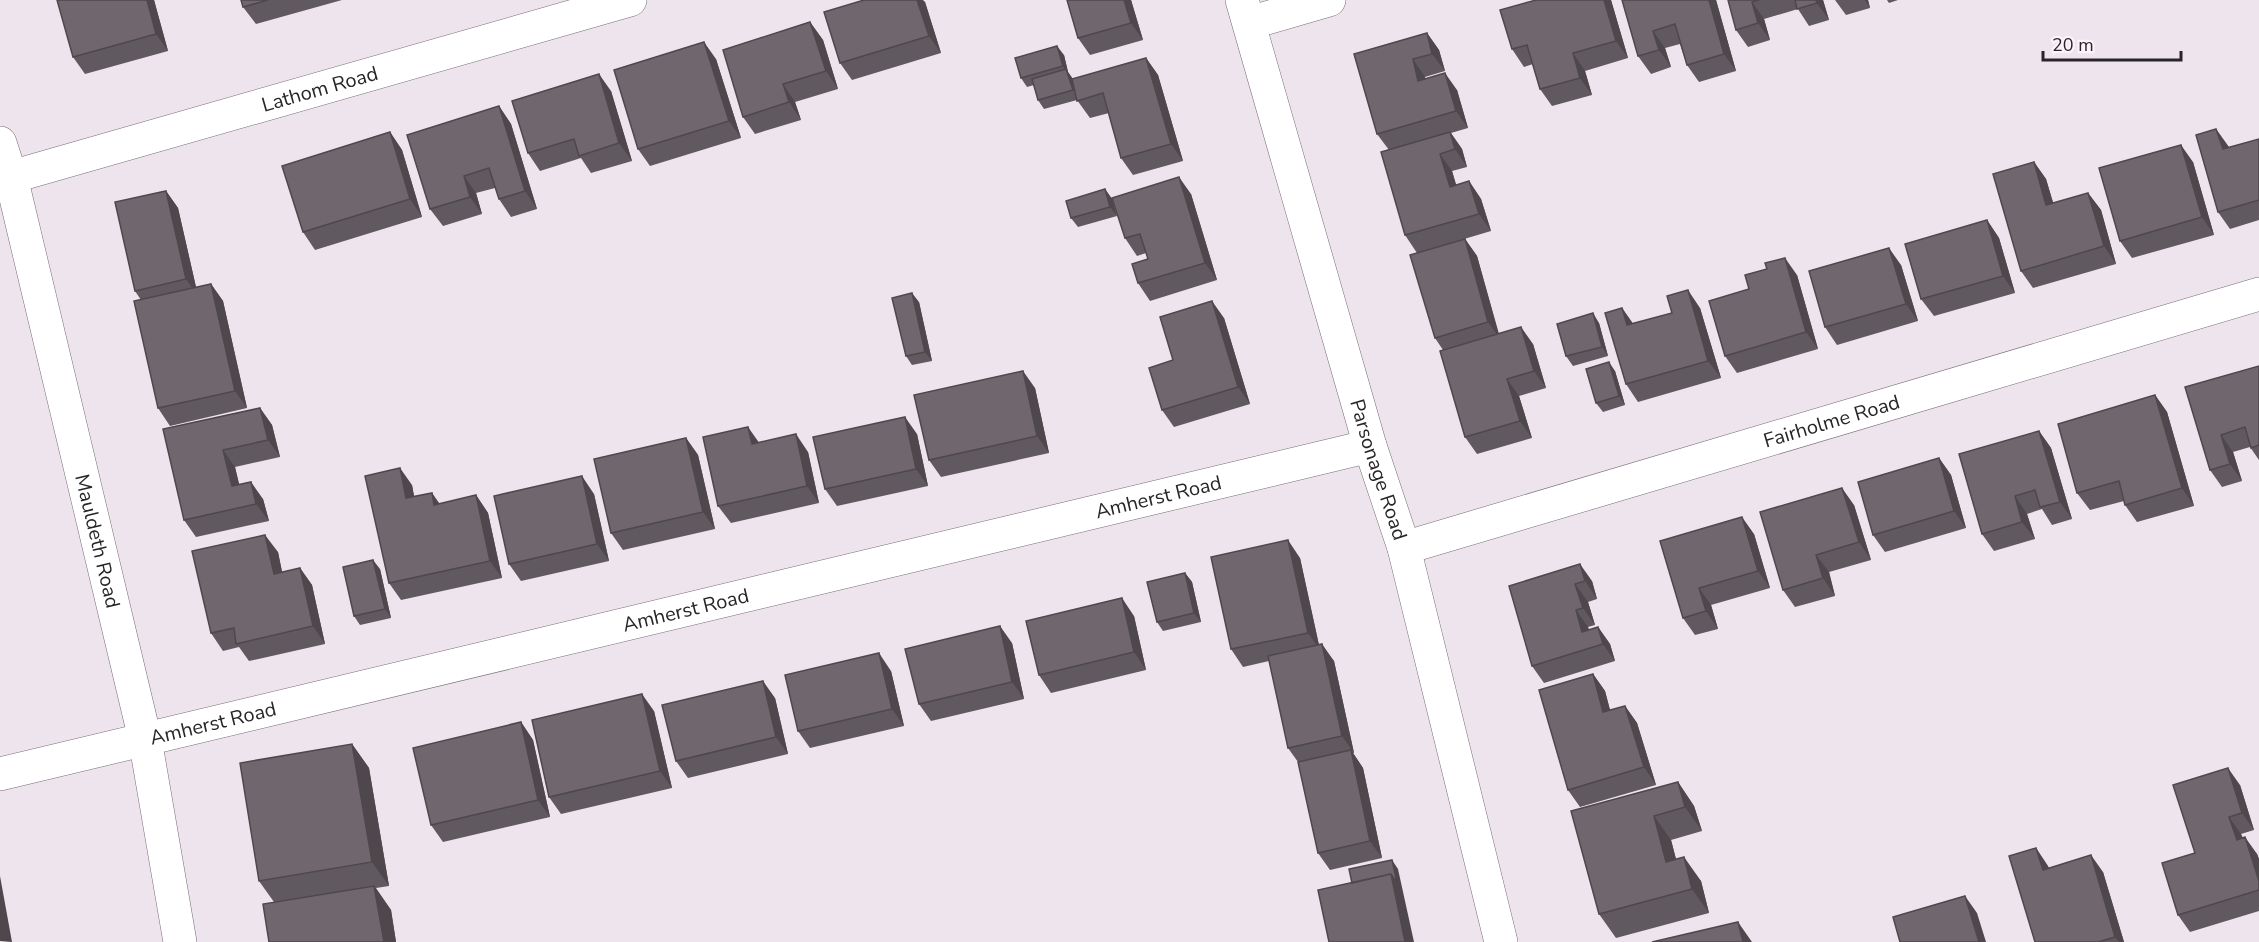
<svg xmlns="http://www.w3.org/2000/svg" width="2259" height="942" viewBox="0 0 2259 942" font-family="'Nunito Sans',sans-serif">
<rect width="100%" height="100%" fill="#eee4ed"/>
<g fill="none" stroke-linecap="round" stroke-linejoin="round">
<g stroke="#776e76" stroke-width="34">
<g id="street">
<path d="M1249,23L1329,0"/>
<path id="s1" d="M11,177L630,0"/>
<path id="s2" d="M1404,548L2259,294"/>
<path id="s3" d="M0,774L1370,446"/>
</g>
</g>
<g stroke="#776e76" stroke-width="34">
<g id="secondary">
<path id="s4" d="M1242,0L1370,446L1404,548L1501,942"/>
<path id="s5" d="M0,143L11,177L145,739L180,942"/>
</g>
</g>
<use href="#street" stroke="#fff" stroke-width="33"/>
<use href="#secondary" stroke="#fff" stroke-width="33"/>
</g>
<path fill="#60595f" d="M154,0L168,51L85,74L73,57Z
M241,0H342L256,24L243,7Z
M1067,0H1131L1143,40L1090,55L1078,38Z
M1536,0H1611L1628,58L1585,71L1592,95L1552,106L1540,89L1533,64L1524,67L1512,49Z
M1622,0H1716L1736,71L1699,82L1687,65L1680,44L1665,48L1671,67L1651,74L1638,56Z
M1728,0H1823L1829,20L1809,26L1798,9L1764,19L1770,40L1748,47L1736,30Z
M1835,0H1868L1870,8L1846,15Z
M1887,0H1898L1889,3Z
M925,2L941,53L852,80L840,63Z
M810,22L823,40L838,89L795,102L801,120L755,134L743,117Z
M1427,33L1439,50L1445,71L1425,77V79L1457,90L1468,128L1451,133L1462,149L1467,167L1452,171L1456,185L1469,181L1481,199L1491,231L1417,253L1405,235L1389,150L1377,134L1354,54Z
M1064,55L1068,72L1073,79L1146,58L1158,75L1183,161L1133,175L1121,158L1109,113L1090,118L1077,100L1044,109L1038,100L1034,85L1027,87L1021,78Z
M716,59L741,138L650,166L638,149Z
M611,91L632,161L591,173L581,158L540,171L528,153Z
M499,106L511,124L537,209L511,217L499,199L495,188L476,193L482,214L443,226L430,209Z
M2216,129L2229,148L2259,139V220L2230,229L2218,212Z
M390,132L402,150L422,217L315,250L303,232Z
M2034,162L2046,179L2053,203L2088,193L2101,210L2116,264L2033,288L2021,271Z
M2193,162L2214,235L2132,258L2120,241Z
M1105,189L1112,199L1117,216L1078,227L1071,218Z
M166,191L178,208L196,287L211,284L223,301L247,408L170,426L158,408L141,300L135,291Z
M1191,194L1217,280L1150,301L1138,283L1148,259L1146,253L1137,256L1125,238Z
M1987,220L1999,238L2015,293L1934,316L1921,299Z
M1465,239L1477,256L1499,334L1533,344L1546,388L1519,396L1532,438L1477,454L1465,437L1443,350L1435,338Z
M1901,265L1918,321L1837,345L1825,327Z
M1797,275L1818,349L1737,373L1725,356Z
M919,302L932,361L912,365L906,356Z
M1622,308L1633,324L1700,308L1721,378L1638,402L1626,384Z
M1224,318L1250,404L1174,427L1162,410L1173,360Z
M1599,323L1608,356L1573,366L1566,356Z
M2259,366V460L2250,447L2233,452L2242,481L2222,487L2210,470L2185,387Z
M1615,371L1625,405L1603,412L1596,403Z
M1035,388L1049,453L941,477L929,460Z
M2155,395L2167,412L2194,506L2137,522L2125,505L2124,501L2090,510L2077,493Z
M260,408L272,425L280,457L235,467L239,485L263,499L269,521L196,537L184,520L163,429Z
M2039,431L2051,448L2072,519L2052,525L2042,509L2027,514L2035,539L1994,551L1982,534Z
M917,434L928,486L837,506L825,489Z
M686,438L698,455L715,529L623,550L611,533Z
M759,443L808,452L819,503L731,523L718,506Z
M1939,458L1951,475L1966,528L1885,552L1873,535Z
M412,485L414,497L432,493L439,504L476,495L488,513L502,578L401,600L389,583Z
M594,494L609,561L521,581L509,564Z
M1854,505L1871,560L1829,572L1835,596L1795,607L1783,590Z
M1754,534L1770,588L1711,605L1718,629L1695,635L1683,618L1660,541Z
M278,552L282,572L300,568L312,585L325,644L249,661L239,647L223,651L211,633Z
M1300,558L1319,645L1334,661L1354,753H1353L1363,768L1382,858L1330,870L1318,853L1298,762L1288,748L1269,661L1243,667L1231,649Z
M380,569L391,618L360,625L354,616Z
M1185,573L1192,582L1201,622L1163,631L1157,622Z
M1592,581L1597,599L1588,602L1595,625L1588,627L1589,630L1598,627L1610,644L1615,661L1544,683L1532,666L1509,586Z
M1134,616L1146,670L1051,693L1039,675Z
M1012,643L1024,699L931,721L919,704Z
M891,671L904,726L810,748L798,731Z
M1593,674L1605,691L1610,710L1625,706L1637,723L1656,785L1580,807L1568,790Z
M775,698L788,754L688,778L676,761Z
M654,711L672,788L561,814L549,797Z
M521,722L533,740L550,817L443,842L431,825Z
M352,744L369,768L389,886L376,888L391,910L396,942H269L274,902L259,881Z
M1678,782L1694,806L1702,831L1671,840L1676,859L1701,881L1709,913L1616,938L1599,914L1571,811Z
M2240,785L2254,830L2241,834L2243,838L2257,854L2259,859V911L2190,932L2178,915Z
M2036,848L2049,868L2103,872L2124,942H2035Z"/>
<path fill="#4e484d" d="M147,0H154L168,51L156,34Z
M917,0H923L925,2L941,53L929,36Z
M1124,0H1131L1143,40L1131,23Z
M1604,0H1611L1628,58L1616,41Z
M1709,0H1716L1736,71L1724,54Z
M1816,0H1823L1829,20L1817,3Z
M1865,0H1868L1870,8Z
M1752,2L1764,19L1770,40L1758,23Z
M810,22L823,40L838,89L826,71Z
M1653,31L1665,48L1671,67L1659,50Z
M1427,33L1439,50L1445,71L1432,54Z
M704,42L716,59L741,138L729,121Z
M1057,46L1064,55L1068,72L1072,78L1079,99L1073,90L1067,72L1063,66Z
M1573,53L1585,71L1592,95L1580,78Z
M1146,58L1158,75L1183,161L1171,144Z
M1413,59L1425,77L1430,98L1418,81Z
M1445,73L1457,90L1468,128L1456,111Z
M599,74L611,91L632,161L619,143Z
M783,84L795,102L801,120L789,102Z
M499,106L511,124L537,209L525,191Z
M2216,129L2229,147L2235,167L2223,149Z
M390,132L402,150L422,217L410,199Z
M1450,132L1462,149L1467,167L1455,149Z
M2181,145L2193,162L2214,235L2202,217Z
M1440,154L1452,171L1462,204L1450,187Z
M2034,162L2046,179L2059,222L2046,205Z
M464,176L476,193L482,214L470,197Z
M1179,177L1191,194L1217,280L1205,263Z
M1469,181L1481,199L1491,231L1479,214Z
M1105,189L1112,199L1117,216L1110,207Z
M166,191L178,208L198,296L186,279Z
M2088,193L2101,210L2116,264L2104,246Z
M1987,220L1999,238L2015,293L2003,276Z
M1465,239L1477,256L1500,339L1488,322Z
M1889,248L1901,265L1918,321L1906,304Z
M1785,258L1797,275L1818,349L1806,332Z
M211,284L223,301L247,408L235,391Z
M1688,290L1700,308L1721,378L1708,361Z
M912,293L919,302L932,361L925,352Z
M1212,301L1224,318L1250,404L1238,387Z
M1622,308L1634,325H1627Z
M1593,313L1599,323L1608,356L1602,347Z
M1521,327L1533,344L1546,388L1534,371Z
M1609,362L1615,371L1625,405L1619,396Z
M1023,371L1035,388L1049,453L1037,436Z
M1507,379L1519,396L1532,438L1520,421Z
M2155,395L2167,412L2194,506L2182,488Z
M260,408L272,425L280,457L268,440Z
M905,417L917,434L928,486L916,469Z
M748,427L760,444H752Z
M2039,431L2051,448L2072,519L2060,502Z
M796,434L808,452L819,503L807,486Z
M2221,435L2233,452L2242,481L2230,464Z
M686,438L698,455L715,529L703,512Z
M223,450L235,467L244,504L232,486Z
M1939,458L1951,475L1966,528L1954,511Z
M400,468L412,485L418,516L406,498Z
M582,476L594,494L609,561L597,544Z
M251,482L263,499L269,521L256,504Z
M1842,488L1854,505L1871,560L1859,542Z
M432,493L444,510L434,505Z
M476,495L488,513L502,578L490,561Z
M2015,496L2027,514L2035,539L2022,522Z
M1742,517L1754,534L1770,588L1758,571Z
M265,535L278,552L286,591L274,574Z
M1288,540L1300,558L1320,650L1308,633Z
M1816,555L1829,572L1835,596L1823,578Z
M373,560L380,569L391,618L385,609Z
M1580,564L1592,581L1597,599L1585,581Z
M300,568L312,585L325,644L313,626Z
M1185,573L1192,582L1201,622L1194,613Z
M1575,584L1588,602L1595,625L1583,608Z
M1699,588L1711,605L1718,629L1706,611Z
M1122,598L1134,616L1146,670L1134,652Z
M1576,610L1588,627L1594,647L1582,632Z
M1000,626L1012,643L1024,699L1012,682Z
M1598,627L1610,644L1615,661L1603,644Z
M1322,644L1334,661L1354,753L1342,736Z
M879,653L891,671L904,726L892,709Z
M1593,674L1605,691L1615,729L1603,712Z
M763,681L775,698L788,754L776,737Z
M642,694L654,711L672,788L660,771Z
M1625,706L1637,723L1656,785L1644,767Z
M521,722L533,740L550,817L538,800Z
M352,744L369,768L389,886L372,862Z
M1351,750L1363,768L1382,858L1370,841Z
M2228,768L2240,785L2254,830L2242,813Z
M1678,782L1694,806L1702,831L1685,807Z
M1654,816L1671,840L1683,886L1666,862Z
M2229,817L2241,834L2249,857L2237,840Z
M2245,837L2257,854L2259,859V881Z
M2036,848L2048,866L2055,887L2043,870Z
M2091,855L2103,872L2124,942H2119L2115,937Z
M1684,857L1701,881L1709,913L1692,889Z
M1392,860L1398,869L1414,942H1405L1391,874Z
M0,876L12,942L0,941Z
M374,886L391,910L396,942H384Z
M1965,896L1977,913L1986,942H1979Z
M1738,922L1752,942H1743Z"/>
<path fill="#70676e" stroke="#4e484d" stroke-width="1.5" d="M57,0H147L156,34L73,57Z
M241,0H268L243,7Z
M864,0H917L929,36L840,63L824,12Z
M1067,0H1124L1131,23L1078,38Z
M1536,0H1604L1616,41L1573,53L1580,78L1540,89L1527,45L1512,49L1500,10Z
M1622,0H1709L1724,54L1687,65L1675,24L1653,31L1659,50L1638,56Z
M1728,0H1759L1752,2L1758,23L1736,30Z
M1795,0H1816L1817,3L1797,9Z
M810,22L826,71L783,84L789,102L743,117L723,50Z
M1427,33L1432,54L1413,59L1418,81L1445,73L1456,111L1377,134L1354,54Z
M704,42L729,121L638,149L614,70Z
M1057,46L1063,66L1021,78L1015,58Z
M1146,58L1171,144L1121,158L1103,93L1077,101L1072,79Z
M1066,69L1073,90L1038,100L1032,79Z
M599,74L619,143L579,156L574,139L528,153L512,101Z
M499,106L525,191L499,199L489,168L464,176L470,197L430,209L407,135Z
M2216,129L2223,149L2259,139V200L2218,212L2196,135Z
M390,132L410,199L303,232L282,166Z
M1450,132L1455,149L1440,154L1450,187L1469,181L1479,214L1405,235L1381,152Z
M2181,145L2202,217L2120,241L2099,168Z
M2034,162L2046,205L2088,193L2104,246L2021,271L1993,174Z
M1179,177L1205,263L1138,283L1132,264L1148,259L1140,234L1125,238L1112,198Z
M1105,189L1110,207L1071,218L1066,201Z
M166,191L186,279L135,291L115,202Z
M1987,220L2003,276L1921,299L1905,244Z
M1465,239L1488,322L1435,338L1410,255Z
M1889,248L1906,304L1825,327L1809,271Z
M1785,258L1806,332L1725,356L1709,301L1749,289L1745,275L1767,269L1765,263Z
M211,284L235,391L158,408L134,301Z
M1688,290L1708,361L1626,384L1605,313L1622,308L1627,325L1672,313L1667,296Z
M912,293L925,352L906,356L892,298Z
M1212,301L1238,387L1162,410L1149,368L1173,360L1160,317Z
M1593,313L1602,347L1566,356L1557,324Z
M1521,327L1534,371L1507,379L1520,421L1465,437L1440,351Z
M1609,362L1619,396L1596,403L1586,369Z
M2259,366V445L2251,448L2245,427L2221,435L2230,464L2210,470L2185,387Z
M1023,371L1037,436L929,460L914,395Z
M2155,395L2182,488L2125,505L2119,481L2077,493L2058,424Z
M260,408L268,440L223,450L232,486L251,482L256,504L184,520L163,429Z
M905,417L916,469L825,489L813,437Z
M748,427L752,444L796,434L807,486L718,506L703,437Z
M2039,431L2060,502L2040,507L2035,490L2015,496L2022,522L1982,534L1959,454Z
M686,438L703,512L611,533L594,459Z
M1939,458L1954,511L1873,535L1858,482Z
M400,468L406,498L432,493L434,505L476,495L490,561L389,583L365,476Z
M582,476L597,544L509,564L494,496Z
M1842,488L1859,542L1816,555L1823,578L1783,590L1760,512Z
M1742,517L1758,571L1699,588L1706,611L1683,618L1660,541Z
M265,535L274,574L300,568L313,626L236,644L234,628L211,633L192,551Z
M1288,540L1308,633L1231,649L1211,557Z
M373,560L385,609L354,616L343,567Z
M1580,564L1585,581L1575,584L1583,608L1576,610L1582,632L1598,627L1603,644L1532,666L1509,586Z
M1185,573L1194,613L1157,622L1147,582Z
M1122,598L1134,652L1039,675L1026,621Z
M1000,626L1012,682L919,704L905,649Z
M1322,644L1342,736L1288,748L1268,656Z
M879,653L892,709L798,731L785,675Z
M1593,674L1603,712L1625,706L1644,767L1568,790L1539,690Z
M763,681L776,737L676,761L662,705Z
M642,694L660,771L549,797L532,720Z
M521,722L538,800L431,825L413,748Z
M352,744L372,862L259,881L240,763Z
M1351,750L1370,841L1318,853L1298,762Z
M2228,768L2242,813L2229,817L2237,840L2245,837L2259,881V890L2178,915L2162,863L2195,853L2173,785Z
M1678,782L1685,807L1654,816L1666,862L1684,857L1692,889L1599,914L1571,811Z
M2036,848L2043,870L2091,855L2115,937L2098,942H2035L2009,856Z
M1392,860L1397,883L1391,874L1352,883L1349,869Z
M1391,874L1405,942H1329L1318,890Z
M374,886L384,942H269L263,904Z
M1965,896L1979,942H1900L1893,917Z
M1738,922L1743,942H1652Z"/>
<g text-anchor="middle" stroke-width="6" stroke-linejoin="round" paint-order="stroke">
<g font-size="20" fill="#282528" stroke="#fcf2fa">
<text dy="7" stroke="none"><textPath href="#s1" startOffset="321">Lathom Road</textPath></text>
<text dy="7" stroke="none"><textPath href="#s2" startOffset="446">Fairholme Road</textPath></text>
<text dy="7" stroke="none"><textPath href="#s4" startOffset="489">Parsonage Road</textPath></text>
<text dy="7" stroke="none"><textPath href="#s3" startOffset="1191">Amherst Road</textPath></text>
<text dy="7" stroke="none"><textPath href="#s5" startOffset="410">Mauldeth Road</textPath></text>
<text dy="7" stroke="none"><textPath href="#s3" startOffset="705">Amherst Road</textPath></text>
<text dy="7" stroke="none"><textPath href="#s3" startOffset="219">Amherst Road</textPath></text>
</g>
</g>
<path d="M2043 51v9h138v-9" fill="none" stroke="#282528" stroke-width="3"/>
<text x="2052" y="51" font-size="18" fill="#282528" stroke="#fcf2fa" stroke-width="4.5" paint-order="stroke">20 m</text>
</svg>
